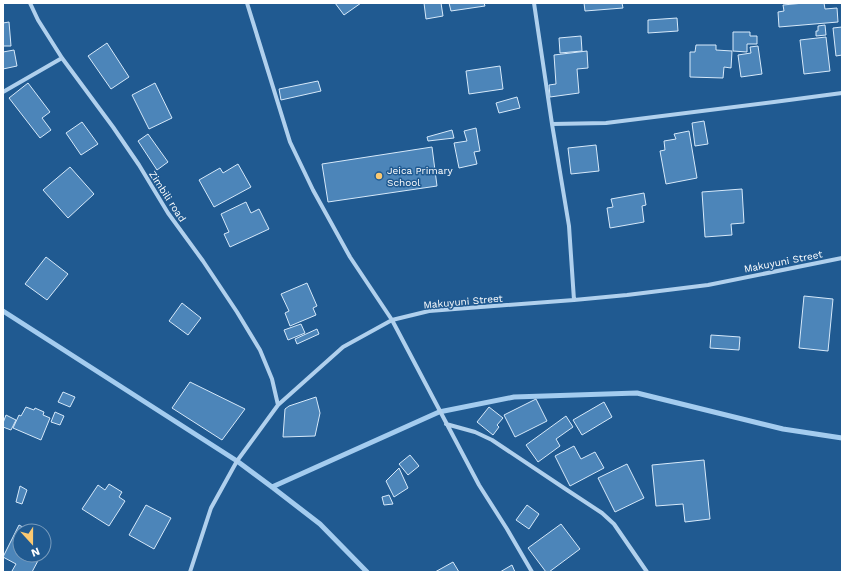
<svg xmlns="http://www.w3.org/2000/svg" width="845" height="575" viewBox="0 0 845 575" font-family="'Work Sans',sans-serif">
<rect width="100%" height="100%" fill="#205a91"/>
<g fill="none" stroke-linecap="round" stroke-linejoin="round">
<path stroke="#a4ccef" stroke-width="5" d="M3,311L237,461L272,487L320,524L367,572
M272,487L439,412L514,397L637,393L783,429L842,438"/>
</g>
<path fill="#4c85b9" stroke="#d6e9fa" d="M335,3H361L344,15Z
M424,3H441L443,16L426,19Z
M449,3H484L485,6L451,11Z
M584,3H622L623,8L585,11Z
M804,3H824L825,9L837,8L838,22L779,27L778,12L784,11L783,5Z
M677,18L678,31L648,33V20Z
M9,22L11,46H3V23Z
M825,25L826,35L816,36V31H818V26Z
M842,27V55L836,56L833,28Z
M733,32H750V36H757V44H747V52L733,51Z
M581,36L582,51L560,53L559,38Z
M826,37L830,71L804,74L800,40Z
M107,43L129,77L111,89L88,56Z
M696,45H716V50L732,51L731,68L724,67L723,78L690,77V52H695Z
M758,46L762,74L741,77L738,55L751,53L750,47Z
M14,50L17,66L3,69V52Z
M587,51L588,68L577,69L579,93L550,97L549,85L556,84L554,55Z
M500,66L503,89L469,94L466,71Z
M318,81L321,91L281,100L279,89Z
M28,83L50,112L42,118L51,130L40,138L9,98Z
M155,83L172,118L149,129L132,95Z
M517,97L520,108L499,113L496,103Z
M704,121L708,144L695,146L692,123Z
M82,122L98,144L81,155L66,133Z
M476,128L480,151L474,152L477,164L459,168L454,143L467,141L464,131Z
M452,130L454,138L428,141L427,137Z
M689,131L697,178L666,184L660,151L665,150L664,141L676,139L674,134Z
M148,134L168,162L157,170L138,141Z
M596,145L599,171L571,174L568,148Z
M432,147L437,186L328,202L322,164Z
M238,164L251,187L214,207L199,180L220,168L223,173Z
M70,167L94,194L68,218L43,190Z
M742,189L744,223L731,224L732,235L705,237L702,192Z
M644,193L646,205L642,206L644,222L610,228L607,208L613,207L611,199Z
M246,202L251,213L259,209L269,229L230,247L224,234L229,232L221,214Z
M46,257L68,274L47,300L25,284Z
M307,283L317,306L313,308L316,315L290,326L285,313L289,311L281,294Z
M804,296L833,299L828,351L799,348Z
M182,303L201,318L188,335L169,321Z
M301,324L305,333L288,340L284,330Z
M317,329L319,334L297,344L295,339Z
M711,335L740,337L739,350L710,348Z
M190,382L245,409L222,440L172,408Z
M63,392L75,397L70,407L58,402Z
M316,397L320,413L315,436L283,437L285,409L289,406Z
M536,399L547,421L515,437L504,415Z
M604,402L612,417L582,435L573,420Z
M26,407L34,410L35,408L44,412L43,415L50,418L41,440L13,428L19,415L21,416Z
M489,407L503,418L497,425L499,427L493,435L477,422Z
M55,412L64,416L60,425L51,422Z
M6,415L16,420L11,430L3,427V423Z
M566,416L573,427L556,439L560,446L538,462L526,445Z
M574,446L581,459L595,452L604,468L570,486L555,456Z
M410,455L419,466L408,475L399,464Z
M704,460L710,519L685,522L683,504L656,506L652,465Z
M627,464L644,498L615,512L598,478Z
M399,468L408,488L394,497L386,481Z
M109,484L122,492L119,497L125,501L109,526L82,509L98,485L105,490Z
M20,486L27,490L22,504L16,502Z
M389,495L393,504L384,505L382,497Z
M146,505L171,518L154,549L129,535Z
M527,505L539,514L529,529L516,520Z
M561,524L580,549L549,572H546L528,548Z
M19,525L30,531H20V555H41L32,572H15L12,571L16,564L3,557Z
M453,562L459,572H435Z
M512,565L515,572H500Z"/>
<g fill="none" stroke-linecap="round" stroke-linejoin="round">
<path stroke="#b0d0ed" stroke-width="4" d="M30,3L38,20L62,58L113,127L139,165L168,213L203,261L237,312L260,350L272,379L278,405
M247,3L290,142L313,190L350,257L392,320L479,485L507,529L532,572
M534,3L552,124L569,226L574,300
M3,92L62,58
M552,124L606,123L774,102L842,93
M446,424L475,432L492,440L567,490L602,513L614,524L647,572
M190,572L211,508L237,461L278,405L343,347L392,320L429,311L574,300L627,295L708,285L842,258"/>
</g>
<circle fill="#fbc971" stroke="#205a91" stroke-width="1.5" cx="379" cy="176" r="4"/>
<g text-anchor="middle" stroke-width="3" stroke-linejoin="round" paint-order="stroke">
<g font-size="10" fill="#fff" stroke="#205a91" text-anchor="start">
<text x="387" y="174">Jeica Primary<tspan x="387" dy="12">School</tspan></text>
</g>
<g font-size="10" fill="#fff" stroke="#205a91">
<text transform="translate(168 196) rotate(57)" y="4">Zimbili road</text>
<text transform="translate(783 261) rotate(-11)" y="4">Makuyuni Street</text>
<text transform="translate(463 301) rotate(-5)" y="4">Makuyuni Street</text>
</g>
</g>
<rect width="845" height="575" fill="none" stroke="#ffffff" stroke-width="8"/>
<g transform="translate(32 543) rotate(159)"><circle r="19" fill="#205a91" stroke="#799cbd"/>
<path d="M0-3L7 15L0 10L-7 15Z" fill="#fbc971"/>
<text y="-6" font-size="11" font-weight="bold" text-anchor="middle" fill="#ffffff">N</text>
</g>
</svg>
